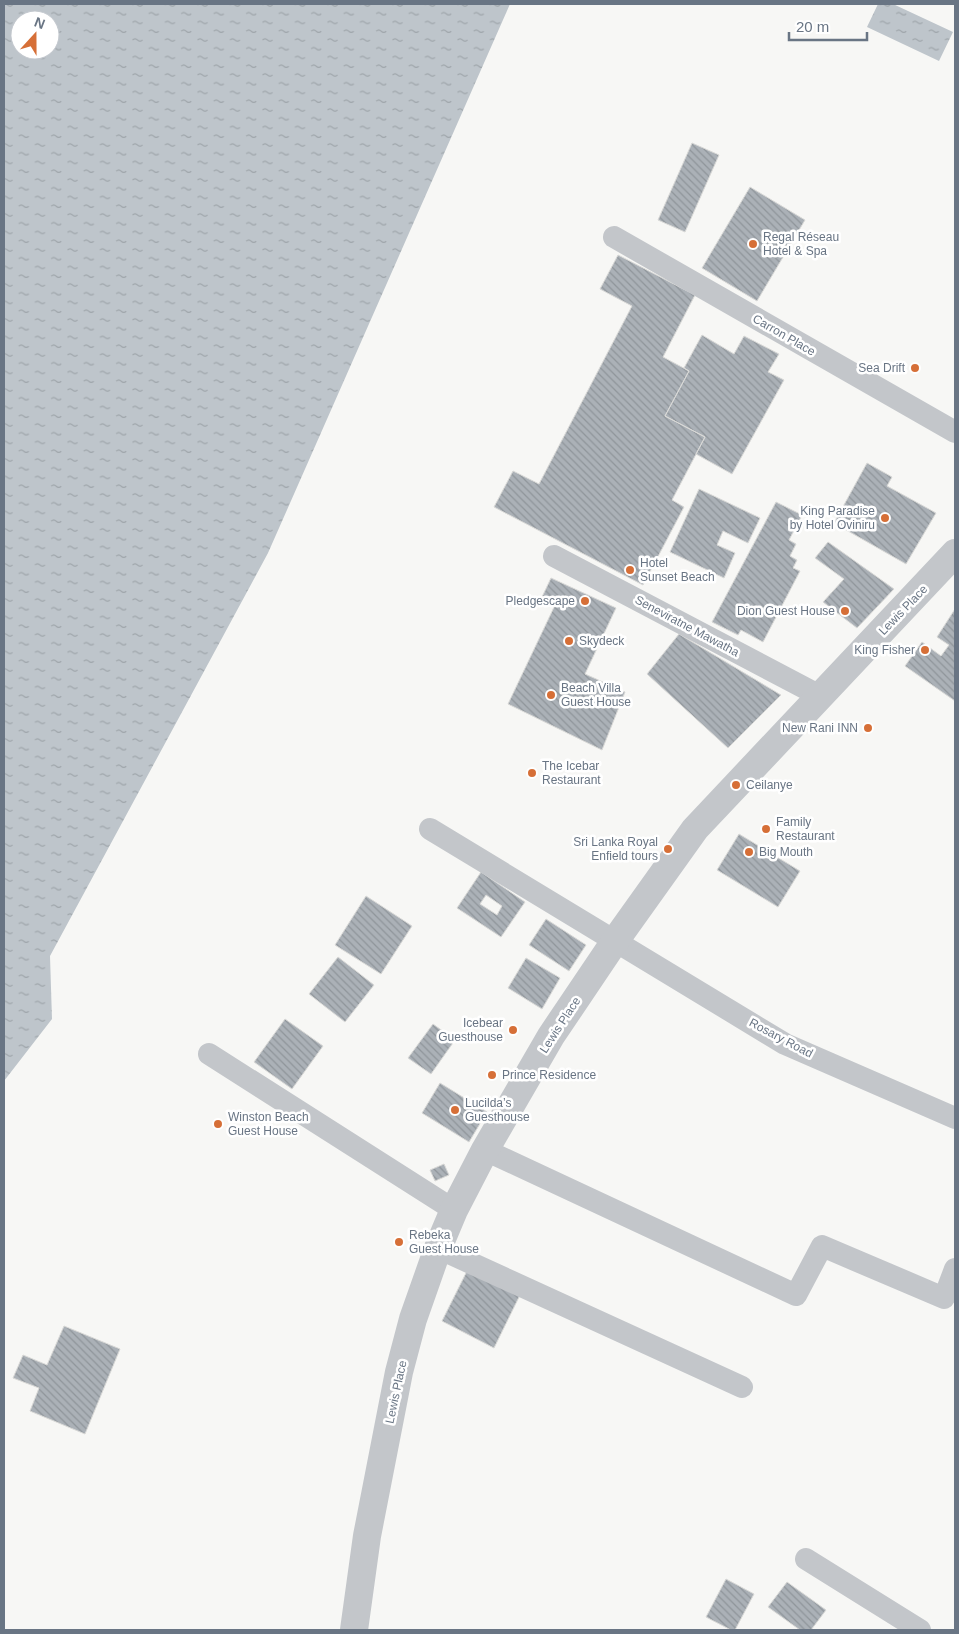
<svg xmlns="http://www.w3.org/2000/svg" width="959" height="1634" viewBox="0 0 959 1634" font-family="Helvetica,sans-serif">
<defs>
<pattern id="water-ripples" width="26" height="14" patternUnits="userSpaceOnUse" patternTransform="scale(1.25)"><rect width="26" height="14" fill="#bec5cb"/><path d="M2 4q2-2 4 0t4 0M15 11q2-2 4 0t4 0" fill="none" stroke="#9ea5aa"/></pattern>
<pattern id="building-back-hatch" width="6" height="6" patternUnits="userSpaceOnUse" patternTransform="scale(1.25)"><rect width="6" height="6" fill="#abb1b7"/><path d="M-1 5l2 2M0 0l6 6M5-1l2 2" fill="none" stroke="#8f959a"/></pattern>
</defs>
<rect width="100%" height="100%" fill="#f7f7f5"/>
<path fill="url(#water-ripples)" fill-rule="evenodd" d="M4,4H510L268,553L50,956L52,1019L4,1081ZM20,20H50V50H20Z
M878,4H893L953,32L939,61L867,27Z"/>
<path fill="url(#building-back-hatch)" stroke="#d9d9d7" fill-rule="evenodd" d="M692,143L719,155L685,232L658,220Z
M750,187L805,220L757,301L702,268Z
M618,255L695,295L663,357L689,371L665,416L705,437L672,500L684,507L643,585L494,507L513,471L539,484L632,306L600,289Z
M702,335L734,354L744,336L779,354L768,372L784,380L732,474L696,454L705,437L665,416L689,371L684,368Z
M867,463L892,477L887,486L936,513L906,564L834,523Z
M699,489L760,518L748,543L723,531L717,545L735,553L724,578L670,552Z
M776,502L802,515L789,540L796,544L790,556L797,560L793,568L800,571L763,642L741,630L738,635L712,622Z
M828,542L894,589L857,628L823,602L844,579L815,558Z
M551,578L616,608L585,674L625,692L602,750L508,704L556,603L542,597Z
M955,609V701L905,666L922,642L941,656L949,645L937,637Z
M679,634L781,695L728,748L647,674Z
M739,834L800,871L778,907L717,870Z
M481,872L525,902L501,937L457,908ZM486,895L502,906L497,915L480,904Z
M366,896L412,926L381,974L335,945Z
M546,919L586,945L569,971L529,945Z
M338,957L374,985L345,1022L309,994Z
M526,958L560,978L542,1009L508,988Z
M285,1019L323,1046L292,1089L254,1062Z
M433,1024L455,1040L431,1074L408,1058Z
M440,1083L487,1112L469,1142L422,1113Z
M444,1164L449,1175L435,1181L430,1170Z
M468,1269L520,1295L494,1348L442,1321Z
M64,1326L120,1349L85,1434L30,1411L39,1388L13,1378L23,1355L47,1365Z
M726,1579L754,1594L735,1630H731L706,1617Z
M787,1582L826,1610L811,1630H800L768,1607Z"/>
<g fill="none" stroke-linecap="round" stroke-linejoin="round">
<path stroke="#c3c6ca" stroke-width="22" d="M614,237L955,432
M554,556L820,696
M430,829L785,1044L955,1118
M209,1054L454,1210
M485,1150L796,1295L822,1246L944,1298L955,1269
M438,1248L742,1387
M806,1559L920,1630"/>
<path stroke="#c3c6ca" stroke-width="28" d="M354,1630L367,1536L399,1372L413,1319L438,1248L454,1210L485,1150L551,1036L615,941L695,829L955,553"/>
</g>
<g fill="#d66f37" stroke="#fff" stroke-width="2">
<circle cx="753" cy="244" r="5"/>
<circle cx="915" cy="368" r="5"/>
<circle cx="885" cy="518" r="5"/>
<circle cx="630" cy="570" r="5"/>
<circle cx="585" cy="601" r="5"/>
<circle cx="845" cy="611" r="5"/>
<circle cx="569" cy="641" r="5"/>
<circle cx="925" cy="650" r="5"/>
<circle cx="551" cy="695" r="5"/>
<circle cx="868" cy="728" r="5"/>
<circle cx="532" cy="773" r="5"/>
<circle cx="736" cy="785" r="5"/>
<circle cx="766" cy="829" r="5"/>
<circle cx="668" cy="849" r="5"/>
<circle cx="749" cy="852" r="5"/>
<circle cx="513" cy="1030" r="5"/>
<circle cx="492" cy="1075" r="5"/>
<circle cx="455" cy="1110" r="5"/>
<circle cx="218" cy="1124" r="5"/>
<circle cx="399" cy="1242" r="5"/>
</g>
<g text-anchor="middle" stroke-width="5" stroke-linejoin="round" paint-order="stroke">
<g font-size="12" fill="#697584" stroke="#fff" text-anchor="start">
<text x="763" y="241">Regal Réseau<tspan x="763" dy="14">Hotel &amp; Spa</tspan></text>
<text x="905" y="372" text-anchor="end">Sea Drift</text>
<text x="875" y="515" text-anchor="end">King Paradise<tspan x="875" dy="14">by Hotel Oviniru</tspan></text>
<text x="640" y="567">Hotel<tspan x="640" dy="14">Sunset Beach</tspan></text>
<text x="575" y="605" text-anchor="end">Pledgescape</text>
<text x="835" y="615" text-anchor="end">Dion Guest House</text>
<text x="579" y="645">Skydeck</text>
<text x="915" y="654" text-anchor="end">King Fisher</text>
<text x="561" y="692">Beach Villa<tspan x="561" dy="14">Guest House</tspan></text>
<text x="858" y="732" text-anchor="end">New Rani INN</text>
<text x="542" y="770">The Icebar<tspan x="542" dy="14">Restaurant</tspan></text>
<text x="746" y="789">Ceilanye</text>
<text x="776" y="826">Family<tspan x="776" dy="14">Restaurant</tspan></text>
<text x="658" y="846" text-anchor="end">Sri Lanka Royal<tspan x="658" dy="14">Enfield tours</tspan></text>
<text x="759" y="856">Big Mouth</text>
<text x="503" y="1027" text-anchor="end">Icebear<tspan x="503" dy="14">Guesthouse</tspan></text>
<text x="502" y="1079">Prince Residence</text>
<text x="465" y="1107">Lucilda’s<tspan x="465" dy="14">Guesthouse</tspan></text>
<text x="228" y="1121">Winston Beach<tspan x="228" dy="14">Guest House</tspan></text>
<text x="409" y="1239">Rebeka<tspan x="409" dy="14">Guest House</tspan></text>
</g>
<g font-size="12" fill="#697584" stroke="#fff">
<text transform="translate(784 335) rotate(30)" y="4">Carron Place</text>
<text transform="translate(903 610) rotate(-46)" y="4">Lewis Place</text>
<text transform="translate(687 626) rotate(28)" y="4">Seneviratne Mawatha</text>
<text transform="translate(560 1025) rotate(-57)" y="4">Lewis Place</text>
<text transform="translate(781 1038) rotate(28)" y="4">Rosary Road</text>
<text transform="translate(396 1392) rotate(-78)" y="4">Lewis Place</text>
</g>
</g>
<rect width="959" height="1634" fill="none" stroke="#697584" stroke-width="10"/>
<g transform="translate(35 35) rotate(21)"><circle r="24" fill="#ffffff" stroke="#c3c8ce"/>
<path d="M0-4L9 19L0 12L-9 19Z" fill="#d66f37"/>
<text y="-8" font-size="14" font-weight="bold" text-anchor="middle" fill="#697584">N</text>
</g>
<path d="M789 32v8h78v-8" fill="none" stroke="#697584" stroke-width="2.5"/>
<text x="796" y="32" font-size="15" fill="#697584" stroke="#ffffff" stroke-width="4" paint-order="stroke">20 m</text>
</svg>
